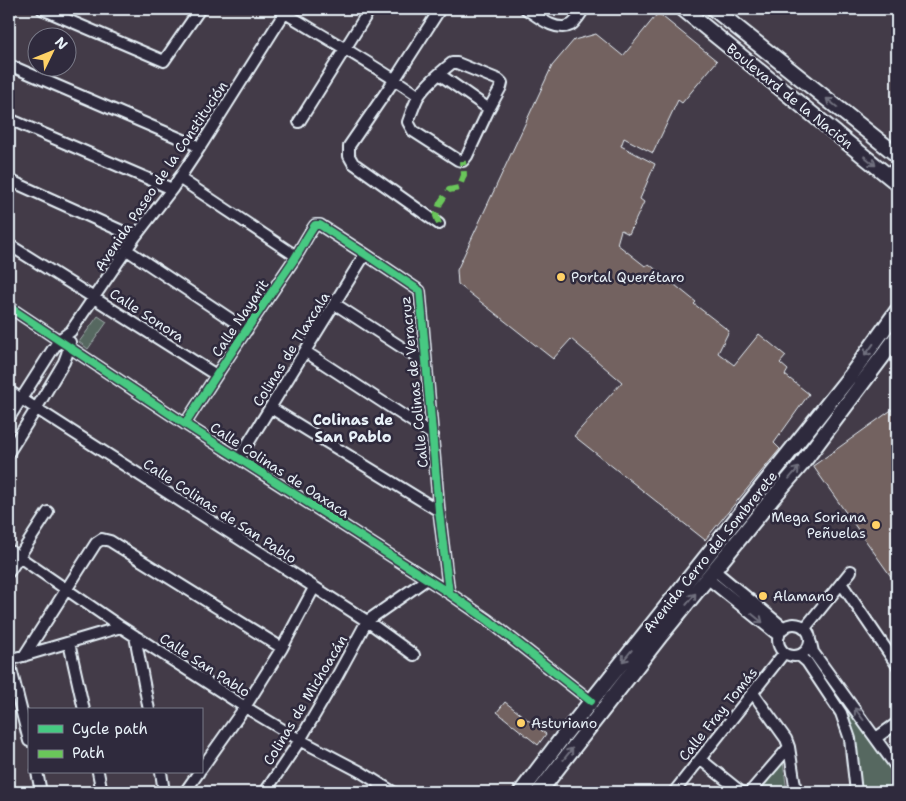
<svg xmlns="http://www.w3.org/2000/svg" width="906" height="801" viewBox="0 0 906 801" font-family="'Shantell Sans',sans-serif">
<rect width="100%" height="100%" fill="#433b48"/>
<filter id="ink" filterUnits="userSpaceOnUse"><feTurbulence type="fractalNoise" baseFrequency=".02" numOctaves="2"/><feDisplacementMap in="SourceGraphic" scale="10" xChannelSelector="R" yChannelSelector="G"/><feConvolveMatrix kernelMatrix="1 2 1 2 8 2 1 2 1" color-interpolation-filters="sRGB"/></filter>
<g filter="url(#ink)">
<path fill="#576860" stroke="#a0acac" d="M98,316L107,322L88,349L79,342Z
M849,713H852L897,780V792H862L855,740Z
M783,761L787,792H757Z"/>
<path fill="#736260" stroke="#e8f1f8" d="M658,13L717,61L682,103L678,100L653,153L624,138L621,146L655,164L640,199L644,202L629,234L621,230L617,244L645,266L649,264L696,302L694,304L729,331L718,353L734,365L759,334L786,356L780,363L788,370L785,375L809,394L774,443L780,449L705,540L574,436L622,382L571,339L553,359L458,284L457,270L552,66L574,40L596,34L623,56Z
M897,406V585L813,466Z
M505,702L546,734L538,745L497,712Z"/>
<g fill="none" stroke-linecap="round" stroke-linejoin="round">
<g stroke="#e8f1f8" stroke-width="14">
<path id="street" d="M42,9L164,61L200,9
M526,9C537,16 556,33 571,25C577,21 580,14 584,9
M9,11L10,9
M285,13C330,40 376,66 419,96
M452,63H457L499,80L502,83L501,87L489,109L467,156L463,161L458,160L413,131L408,122C411,114 414,105 418,97C425,86 442,71 452,63Z
M9,65L200,147
M439,74L489,109
M9,119L172,189
M299,122L370,9
M179,178L296,256
M9,180L135,237
M439,224L353,163L349,156V146L395,79L440,9
M11,246L94,298L216,375
M127,250L247,330
M335,304L426,363
M9,307L185,424L449,593L488,620L591,701
M306,352L433,435
M9,391L367,621L414,655
M271,408L439,511
M9,418L51,352L59,340L71,331L135,237L172,189L200,147L287,9
M185,424C220,369 256,315 293,261C301,249 307,236 315,225H320L365,254L420,291L439,511L449,593
M9,452L36,409L64,362L67,354L70,342
M239,458L365,254
M9,550L121,627L245,707L300,740L361,772L393,792
M714,570L784,628
M9,572L48,512
M707,578L779,636
M841,583L897,665
M778 640a16 16 0 1 1 32 0a16 16 0 1 1-32 0Z
M805,628L851,571
M135,636L149,710
M69,643L84,710
M811,643L813,652L897,768
M24,656L96,543L102,539L110,541L282,648
M800,656L807,662L841,713L850,739L856,792
M9,660L121,627
M9,661L29,741
M753,693L786,739L789,747L796,792
M876,738L897,723
M700,759L741,792
M201,769L245,707L282,648L314,588
M37,772L41,792
M98,772L102,792
M161,772L164,792
M185,792L199,772
M265,792L300,740L336,678L367,621L427,579
M674,792L784,653
M750,792L789,747"/>
</g>
<g stroke="#e8f1f8" stroke-width="18">
<path id="secondary" d="M683,9L897,183
M714,9L897,155
M521,792L565,734L851,375L897,311
M539,792L661,635L771,500L801,465L897,337"/>
</g>
<use href="#street" stroke="#2f2a3d" stroke-width="10"/>
<use href="#secondary" stroke="#2f2a3d" stroke-width="14"/>
<path stroke="#6ac65a" stroke-width="6" stroke-dasharray="12 6" stroke-linecap="butt" d="M439,224L436,216L440,203L449,190L459,188L464,175L463,161"/>
<g stroke="#2f2a3d" stroke-width="11">
<path id="cycleway" d="M9,307L185,424L449,593L488,620L591,701
M185,424C220,369 256,315 293,261C301,249 307,236 315,225H320L365,254L420,291L439,511L449,593"/>
</g>
<use href="#cycleway" stroke="#46c982" stroke-width="8"/>
</g>
<defs><path id="oneway-shaft" d="M-6 0H5M1.5-3L5.5 0L1.5 3" fill="none" stroke-width="1.6" stroke-linecap="round" stroke-linejoin="round" transform="scale(1.25)"/></defs>
<g stroke="#70707e">
<use href="#oneway-shaft" transform="translate(832 103) rotate(-141)"/>
<use href="#oneway-shaft" transform="translate(870 161) rotate(39)"/>
<use href="#oneway-shaft" transform="translate(869 350) rotate(126)"/>
<use href="#oneway-shaft" transform="translate(794 473) rotate(-49)"/>
<use href="#oneway-shaft" transform="translate(691 599) rotate(-51)"/>
<use href="#oneway-shaft" transform="translate(757 618) rotate(39)"/>
<use href="#oneway-shaft" transform="translate(627 656) rotate(129)"/>
<use href="#oneway-shaft" transform="translate(859 714) rotate(-127)"/>
<use href="#oneway-shaft" transform="translate(568 754) rotate(-52)"/>
</g>
</g>
<g fill="#ffd166" stroke="#2f2a3d" stroke-width="2">
<circle cx="561" cy="277" r="5"/>
<circle cx="876" cy="525" r="5"/>
<circle cx="763" cy="596" r="5"/>
<circle cx="521" cy="723" r="5"/>
</g>
<g text-anchor="middle" stroke-width="5" stroke-linejoin="round" paint-order="stroke">
<g font-size="14" fill="#e8f1f8" stroke="#2f2a3d">
<text transform="translate(790 96) rotate(39)" y="5">Boulevard de la Nación</text>
<text transform="translate(161 176) rotate(-56)" y="5">Avenida Paseo de la Constitución</text>
<text transform="translate(147 315) rotate(33)" y="5">Calle Sonora</text>
<text transform="translate(240 318) rotate(-56)" y="5">Calle Nayarit</text>
<text transform="translate(291 349) rotate(-58)" y="5">Colinas de Tlaxcala</text>
<text transform="translate(414 382) rotate(-96)" y="5">Calle Colinas de Veracruz</text>
<text transform="translate(280 470) rotate(33)" y="5">Calle Colinas de Oaxaca</text>
<text transform="translate(220 511) rotate(33)" y="5">Calle Colinas de San Pablo</text>
<text transform="translate(710 552) rotate(-51)" y="5">Avenida Cerro del Sombrerete</text>
<text transform="translate(205 665) rotate(33)" y="5">Calle San Pablo</text>
<text transform="translate(305 700) rotate(-59)" y="5">Colinas de Michoacán</text>
<text transform="translate(718 714) rotate(-51)" y="5">Calle Fray Tomás</text>
</g>
<g font-size="14" fill="#e8f1f8" stroke="#2f2a3d" text-anchor="start">
<text x="571" y="282">Portal Querétaro</text>
<text x="866" y="522" text-anchor="end">Mega Soriana<tspan x="866" dy="16">Peñuelas</tspan></text>
<text x="773" y="601">Alamano</text>
<text x="531" y="728">Asturiano</text>
</g>
<g font-size="15" font-weight="bold" fill="#e8f1f8" stroke="#2f2a3d">
<text x="353" y="425">Colinas de<tspan x="353" dy="17">San Pablo</tspan></text>
</g>
</g>
<rect width="906" height="801" fill="none" stroke="#2f2a3d" stroke-width="30"/>
<rect x="15" y="15" width="876" height="771" fill="none" stroke="#e8f1f8" stroke-width="2" filter="url(#ink)"/>
<rect x="28" y="708" width="175" height="65" fill="#2f2a3d" stroke="#797a88"/>
<rect x="38" y="725" width="25" height="8" fill="#46c982" stroke="#797a88"/>
<text x="72" y="734" font-size="15" fill="#e8f1f8">Cycle path</text>
<rect x="38" y="750" width="25" height="8" fill="#6ac65a" stroke="#797a88"/>
<text x="72" y="758" font-size="15" fill="#e8f1f8">Path</text>
<g transform="translate(52 52) rotate(47)"><circle r="24" fill="#2f2a3d" stroke="#797a88"/>
<path d="M0-4L9 19L0 12L-9 19Z" fill="#ffd166"/>
<text y="-8" font-size="14" font-weight="bold" text-anchor="middle" fill="#e8f1f8">N</text>
</g>
</svg>
